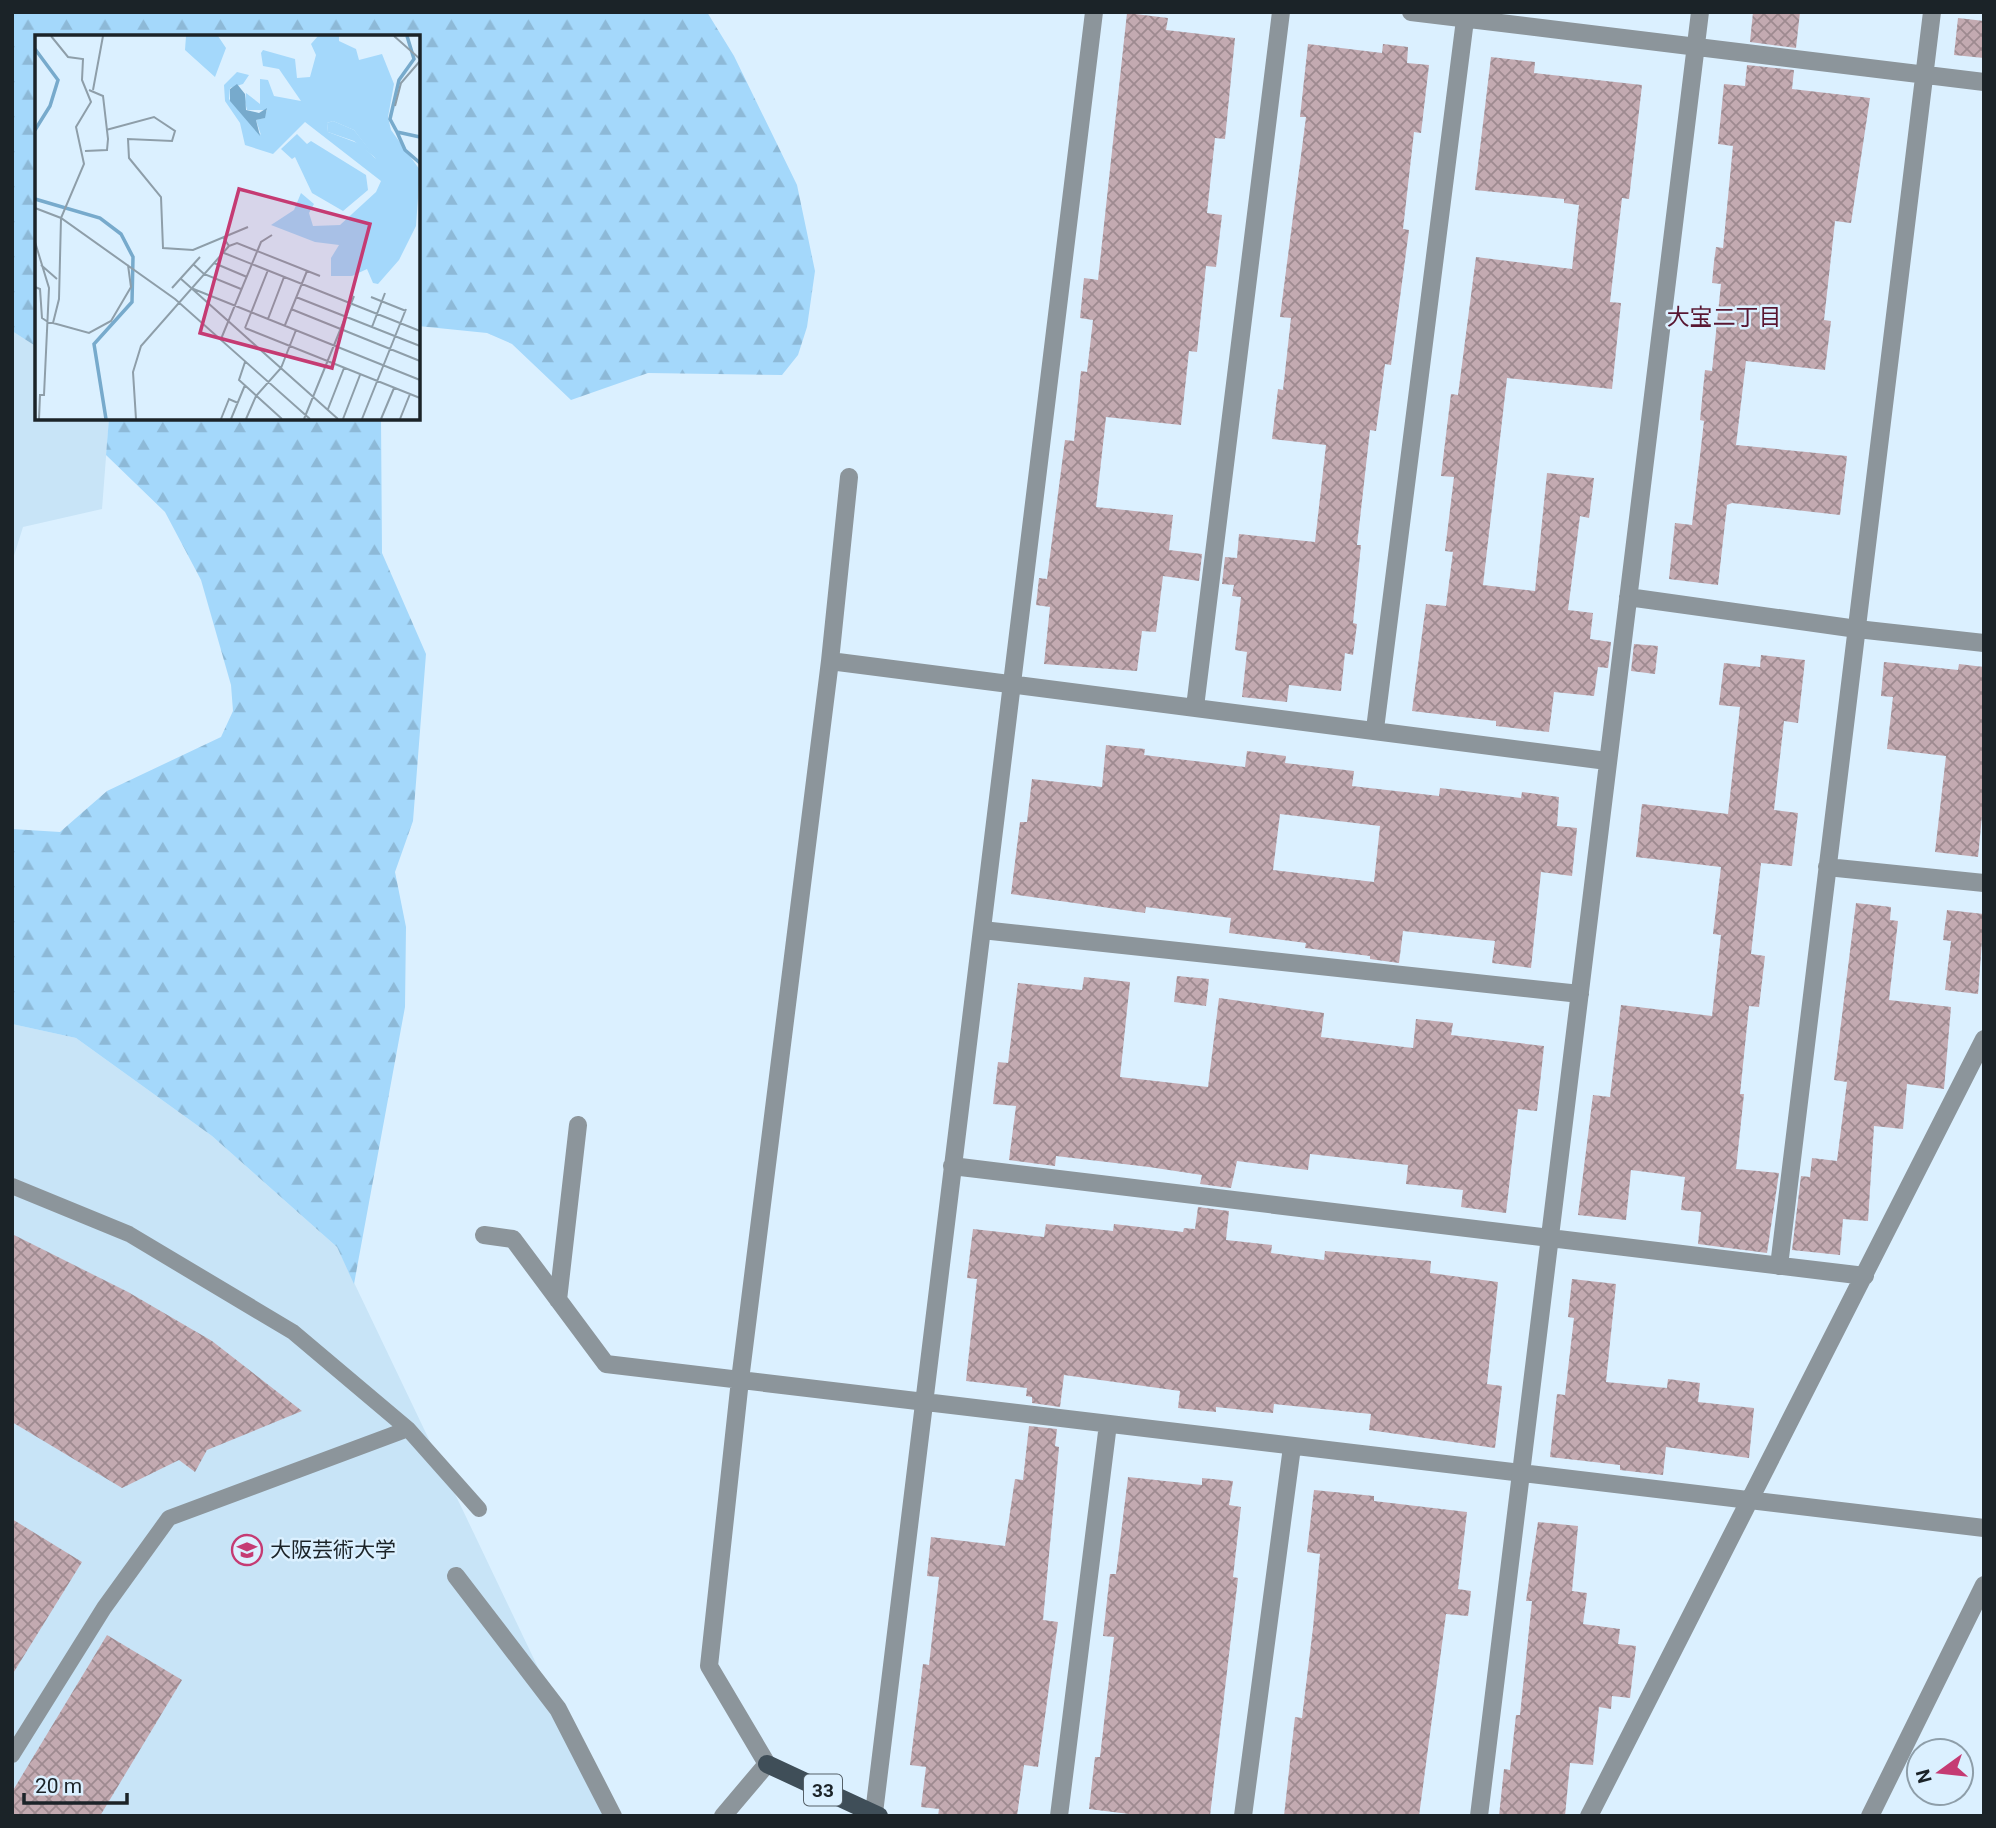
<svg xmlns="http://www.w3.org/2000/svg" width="1996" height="1828" viewBox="0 0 1996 1828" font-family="Roboto,'Noto Sans JP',sans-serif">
<defs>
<pattern id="forest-firs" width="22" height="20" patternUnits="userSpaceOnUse" patternTransform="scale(1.75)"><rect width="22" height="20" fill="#a4d8fb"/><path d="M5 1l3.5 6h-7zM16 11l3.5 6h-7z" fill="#8db9d7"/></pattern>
<pattern id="building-cross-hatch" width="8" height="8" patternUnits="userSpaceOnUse" patternTransform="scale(1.75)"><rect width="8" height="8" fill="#c3aab1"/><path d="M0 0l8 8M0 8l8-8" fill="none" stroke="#9e8a90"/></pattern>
</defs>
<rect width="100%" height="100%" fill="#dbf0ff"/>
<path fill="#c8e4f7" d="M12,331L37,347V418H109L102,509L23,527L12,562Z
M12,1024L76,1038L212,1136L337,1247L609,1816H12Z"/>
<path fill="url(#forest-firs)" d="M12,12H707L734,56L797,185L815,271L807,327L798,355L782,375L648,373L571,400L512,344L487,333L418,326V37H37V347L12,331Z
M109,418H381L382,553L426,654L413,821L395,872L406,927L405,1007L354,1284L337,1247L212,1136L76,1038L12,1024V829L60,832L107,791L221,737L233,711L231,685L201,580L165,512L106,455Z"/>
<path fill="url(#building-cross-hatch)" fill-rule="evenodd" d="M1753,12H1800L1796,48L1750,42Z
M1127,13L1168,18L1166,30L1235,38L1225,139L1215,138L1207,213L1222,215L1216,267L1206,266L1197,352L1189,351L1181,425L1106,417L1096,507L1173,515L1169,550L1202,554L1199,581L1163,576L1156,632L1142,631L1137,671L1044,664L1050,607L1036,605L1039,578L1047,579L1065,440L1074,441L1081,371L1087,372L1093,320L1080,318L1084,278L1098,280Z
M1958,18L1984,21V58L1954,55Z
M1308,44L1382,53L1383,44L1408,47L1407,63L1429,65L1421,133L1414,132L1403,229L1409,230L1391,365L1385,364L1376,431L1370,430L1357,545H1361L1353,623L1357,624L1353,655L1345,653L1341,691L1289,685L1287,702L1242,697L1247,652L1235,650L1241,597L1232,596L1234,585L1222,584L1225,557L1237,558L1239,534L1315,542L1326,445L1272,439L1278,389L1283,390L1291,318L1280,317L1306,117H1300Z
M1491,57L1535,62L1534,73L1642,85L1629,199L1622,198L1610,302L1621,303L1612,389L1507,378L1483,585L1535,591L1547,473L1594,478L1589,518L1580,516L1568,610L1593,613L1590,639L1611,642L1608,668L1598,667L1594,696L1554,692L1549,732L1496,726V721L1412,711L1426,604L1446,606L1453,552L1445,551L1454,477L1441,476L1451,394L1458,395L1476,257L1572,269L1579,205L1564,203V199L1475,190Z
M1747,65L1794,70L1792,89L1870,98L1851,223L1835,221L1824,320L1831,321L1825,370L1746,361L1736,445L1847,456L1840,515L1732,503L1727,505L1718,585L1669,579L1675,523L1692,525L1704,421L1700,420L1705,370L1712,371L1721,284L1712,283L1714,262L1716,247L1723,248L1733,146L1718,144L1724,84L1745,86Z
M1634,644L1658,646L1655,674L1631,671Z
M1761,655L1805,660L1798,723L1784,721L1774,810L1798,813L1792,866L1761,863L1751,954L1765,956L1759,1007L1749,1006L1740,1094H1744L1736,1169L1779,1173L1767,1253L1698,1244L1701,1212L1681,1210L1685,1177L1631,1170L1626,1220L1578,1215L1593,1095L1610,1097L1621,1005L1712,1016L1721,935L1713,934L1721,867L1636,857L1642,804L1728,814L1740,707L1719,705L1724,663L1760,667Z
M1884,662L1958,670L1959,664L1984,667V795L1978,857L1935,852L1946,756L1887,749L1893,697L1881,696Z
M1106,745L1145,749L1144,755L1245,767L1247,751L1286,756L1285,763L1354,771L1352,786L1439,796L1440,788L1521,798L1522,792L1559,797L1557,826L1577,828L1572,876L1541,872L1531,968L1492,963L1495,941L1403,931L1399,963L1370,959V956L1305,948L1306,943L1229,933L1231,918L1146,907L1145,913L1011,894L1020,822H1027L1032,779L1102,787ZM1280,814L1380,826L1374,882L1273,870Z
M1856,903L1891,907L1890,920L1898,921L1889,1000L1951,1007L1944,1089L1907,1084L1903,1129L1874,1126L1868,1221L1843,1219L1840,1255L1792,1250L1801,1176L1810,1177L1812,1158L1837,1161L1847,1082L1834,1080Z
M1947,910L1984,914L1978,994L1945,990L1951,941L1943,940Z
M1177,976L1209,979L1206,1006L1174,1002Z
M1084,977L1130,982L1120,1077L1208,1087L1219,998L1324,1013L1321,1037L1413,1048L1416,1019L1453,1023L1451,1035L1544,1046L1537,1111L1518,1109L1506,1213L1461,1207L1463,1190L1406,1184L1408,1165L1310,1154L1308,1170L1237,1161L1231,1188L1200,1184L1202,1175L1149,1167L1056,1156L1055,1166L1009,1160L1016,1106L993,1104L998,1062L1008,1063L1018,983L1082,990Z
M1198,1207L1229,1211L1226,1240L1272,1245L1271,1253L1324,1260L1325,1251L1431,1261L1430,1273L1498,1282L1487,1384L1502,1386L1495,1448L1369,1430L1371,1414L1274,1404L1273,1413L1216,1407V1412L1178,1408L1180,1391L1064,1375L1060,1407L1032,1403V1397L1026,1396L1027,1388L966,1381L977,1279L967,1278L973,1229L1044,1237L1046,1224L1113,1231L1114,1224L1183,1232L1184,1228L1195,1229Z
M12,1234L128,1292L212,1341L302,1411L207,1450L195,1472L179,1460L122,1488L12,1422Z
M1572,1279L1616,1284L1606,1382L1667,1388L1668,1379L1700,1383L1698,1402L1754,1408L1749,1458L1666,1447L1663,1475L1620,1470V1465L1550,1457L1557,1394L1565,1395L1574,1318L1568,1317Z
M1029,1426L1057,1429L1055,1446L1059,1447L1043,1620L1058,1622L1038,1767L1024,1765L1017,1816H938L939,1809L921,1807L926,1767L910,1765L923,1664L929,1665L939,1577L927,1576L931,1537L1005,1546L1015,1479L1023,1480Z
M1128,1477L1202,1485V1478L1233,1481L1229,1505L1241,1507L1233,1577L1238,1578L1210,1816H1145L1089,1809L1095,1757H1100L1114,1637L1103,1636L1110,1574H1116Z
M1314,1490L1374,1496V1501L1467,1512L1458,1589L1471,1591L1468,1616L1446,1614L1419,1816H1284L1295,1717L1302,1718L1313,1628L1320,1554L1307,1552Z
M12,1519L82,1562L12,1675Z
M1538,1522L1578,1526L1572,1591L1587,1593L1583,1624L1620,1629L1618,1644L1636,1646L1630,1698L1612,1696L1611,1709L1599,1707L1593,1765L1570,1763L1565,1816H1499L1504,1769L1510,1770L1516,1715H1520L1532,1601H1526Z
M107,1635L182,1680L100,1816H12V1792Z"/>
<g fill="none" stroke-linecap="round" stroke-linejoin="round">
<path stroke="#8c959b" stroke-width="16" d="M12,1186L129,1234L293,1332L408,1429L479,1509
M12,1755L104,1608L169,1518L408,1429"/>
<path stroke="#8c959b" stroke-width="18" d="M1411,12L1984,82
M1628,597L1857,629L1984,643
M830,661L1607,761
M1195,707L1281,12
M1375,729L1466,12
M1827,867L1984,883
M982,930L1580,994
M952,1166L1865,1276
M484,1235L513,1239L606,1364L1984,1528
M1779,1266L1932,12
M558,1300L578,1125
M456,1576L558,1709L613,1816
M874,1813L1094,12
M723,1816L767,1764L709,1666L740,1380L830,661L849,477
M1059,1816L1108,1424
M1243,1816L1292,1447
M1479,1816L1700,12
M1589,1816L1984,1039"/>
<path stroke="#8c959b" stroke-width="18" d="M1870,1816L1984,1585"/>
<path stroke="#3f4e58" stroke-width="18" d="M767,1764L879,1816"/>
</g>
<defs>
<g id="university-ring" transform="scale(1.575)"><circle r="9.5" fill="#dbf0ff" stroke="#c53b73" stroke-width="1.5"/><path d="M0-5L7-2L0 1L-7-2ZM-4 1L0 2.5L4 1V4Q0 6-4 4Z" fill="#c53b73"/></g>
</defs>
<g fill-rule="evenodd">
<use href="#university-ring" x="247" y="1550"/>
</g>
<g text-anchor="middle" stroke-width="5" stroke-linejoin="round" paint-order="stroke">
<rect fill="#dbf0ff" stroke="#556068" stroke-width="2" x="804" y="1774.5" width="38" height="31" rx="5"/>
<g font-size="19" font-weight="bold" fill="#1b2328">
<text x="823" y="1797">33</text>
</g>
<g font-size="21" fill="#1b2328" stroke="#dbf0ff" text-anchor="start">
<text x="270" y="1557">大阪芸術大学</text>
</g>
<g font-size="23" fill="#581631" stroke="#dbf0ff">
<text x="1724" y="325">大宝二丁目</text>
</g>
</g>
<g transform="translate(35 35)">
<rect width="385" height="385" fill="#dbf0ff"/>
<path d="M298,86L319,95L342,124L319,106L293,97L292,88Z" fill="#a4d8fb"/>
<path d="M151,1H183L191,13L180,42L150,15ZM283,1H304V6L321,14L324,25L347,19L359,49L353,82L356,95L385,135L381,191L364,225L343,249L338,248L332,234L317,241H296V223L304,210L280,207L236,190L259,175L266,158L279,169L274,178L278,191L305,190L341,157L346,146L270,87L238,119L210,110L205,88L190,66L189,50L202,37L214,40L208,49L195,53L194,64L226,100L221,85L229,83L232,75H212L210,67L211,58L225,69V44L233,45L239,61L266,66L244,34L228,31L226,18L228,15L260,24L262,43L275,42L281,20L276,9ZM298,86L319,95L341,124L325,109L293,97L292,88Z" fill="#a4d8fb" fill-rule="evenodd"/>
<path d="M262,99L272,109L276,106L331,140L333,155L308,176L277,158L260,122L257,124L246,114Z" fill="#a4d8fb"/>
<path d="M202,49L210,59L211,75L224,78L232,73L230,83L221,85L225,101L195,66V54Z" fill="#7ac"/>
<path fill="none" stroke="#7ac" stroke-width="3.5" d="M372,1L379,24L364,45L355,84L362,97L385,102M0,14L23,45L15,71L0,95M362,97L370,115L385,128M0,164L65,183L86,199L98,222L97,267L59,309L71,384"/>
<path fill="none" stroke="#8e9ea9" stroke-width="2" d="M359,1L385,24M58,55L68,1M360,71L366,48L385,26M71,95L119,82L140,96L137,106L93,104L94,123L126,162L128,213L158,215L213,192M50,116L72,115L73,104L68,61L54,55M0,173L26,183L140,264L275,384M188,202L194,211L202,208L285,241M0,207L14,253L9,360H5L4,384M189,218L385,296M179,228L212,242M158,229L169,239L206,254M6,230L22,244M145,243L303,384M0,252L5,254L7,283L13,287M137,253L165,222M156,253L385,345M261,262L385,311M336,262L371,276M256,274L385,326M233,284L249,242M13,288H18L24,264L26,183L49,129L41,92L56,67L47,45L48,24L33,22L16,1M18,288L54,298L76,286L96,252L93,230M250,290L272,236M337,292L350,258M210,293L385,363M210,293L233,235M186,304L226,207L237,200M210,327L204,345L247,384M293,374L309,333M101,384L98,337L106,311L194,211M186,384L194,364L203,368M196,384L210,350M211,384L221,361L246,333L261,295M269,384L319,261M308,384L325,340M327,384L371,274M346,384L359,353M365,384L375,359"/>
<path fill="#c53b73" fill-opacity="0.15" stroke="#c53b73" stroke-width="3.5" d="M204,154L335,189L297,333L165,298Z"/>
<rect width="385" height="385" fill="none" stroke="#1b2328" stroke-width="3.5"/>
</g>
<rect width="1996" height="1828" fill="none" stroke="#1b2328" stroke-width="28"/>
<g transform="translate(1940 1772) rotate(255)"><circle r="33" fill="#dbf0ff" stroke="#8e9ea9" stroke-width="2"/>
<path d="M0-5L12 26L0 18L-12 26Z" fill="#c53b73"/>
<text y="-10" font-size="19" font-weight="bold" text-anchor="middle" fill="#1b2328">N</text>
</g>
<path d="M24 1793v10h103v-10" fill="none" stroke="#1b2328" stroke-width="3.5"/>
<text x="35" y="1793" font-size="21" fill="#1b2328" stroke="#dbf0ff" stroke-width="5" paint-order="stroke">20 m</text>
</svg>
